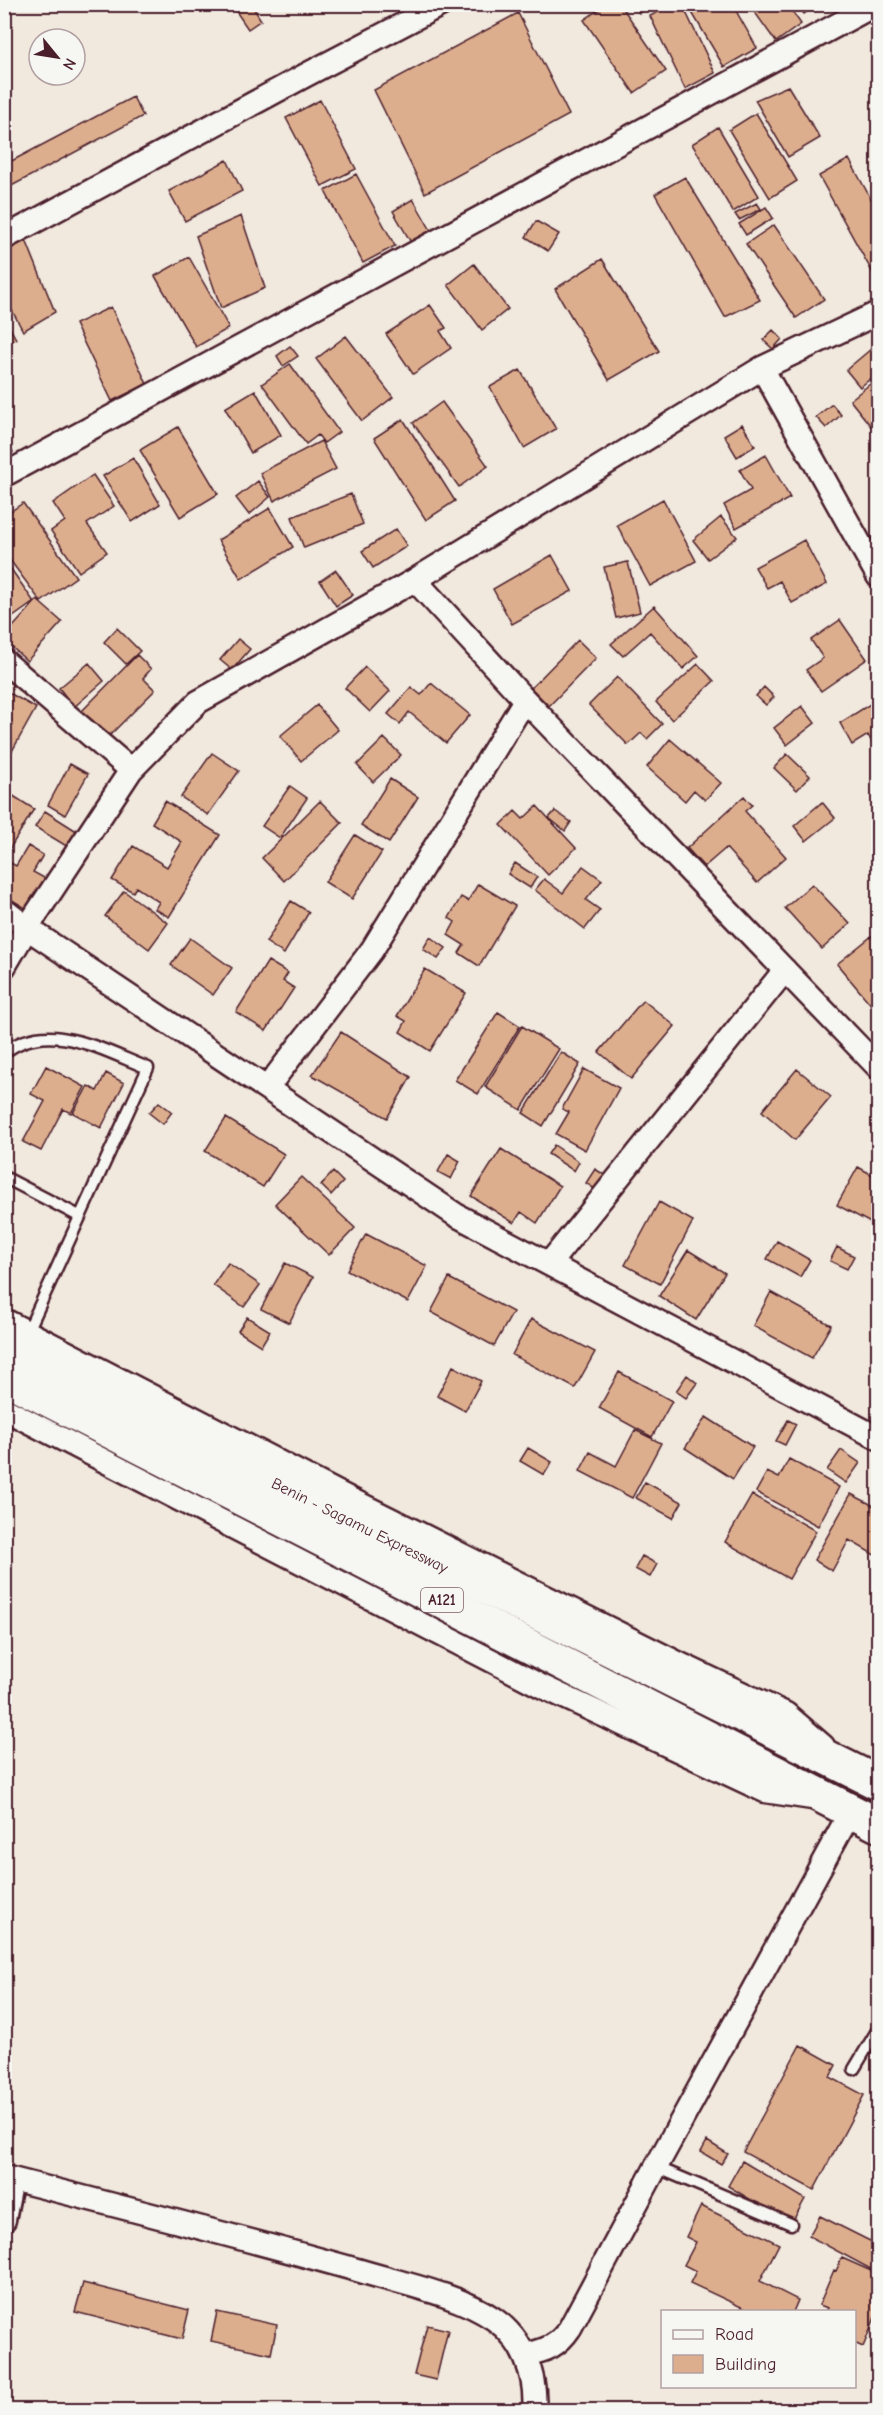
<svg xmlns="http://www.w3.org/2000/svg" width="883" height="2415" viewBox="0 0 883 2415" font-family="'Comic Neue',sans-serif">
<rect width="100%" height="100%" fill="#f1e8de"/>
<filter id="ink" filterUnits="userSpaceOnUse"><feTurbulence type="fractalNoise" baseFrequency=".0167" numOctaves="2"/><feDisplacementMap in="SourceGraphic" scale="12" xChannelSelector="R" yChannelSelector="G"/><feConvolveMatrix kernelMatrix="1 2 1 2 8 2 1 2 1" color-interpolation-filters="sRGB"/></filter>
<g filter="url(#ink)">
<path fill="#ddae8e" stroke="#4a1f2b" stroke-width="1.5" d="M231,4H251L261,20L248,29Z
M607,4H620L666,71L634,93L584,20Z
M635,4H657L639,13Z
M674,4H682L715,73L685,89L650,16Z
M687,4H732L757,48L724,67Z
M749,4H787L801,24L776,42Z
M797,4H814L815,6L804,14Z
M518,13L569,115L425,193L374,90Z
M788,86L820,138L788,157L755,100Z
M133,97L143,116L4,190V165Z
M320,100L356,169L322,186L286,118Z
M756,113L797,181L770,198L729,130Z
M718,127L759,196L733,212L692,144Z
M849,159L878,212V275L875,277L819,176Z
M227,160L242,191L185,221L169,191Z
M356,174L395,246L363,263L325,191Z
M685,177L760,300L725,317L655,194Z
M413,199L433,234L413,246L393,211Z
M757,203L761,209L739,220L735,214Z
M766,207L773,218L746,235L739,224Z
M241,216L265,288L221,308L196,236Z
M536,221L559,234L548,251L526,237Z
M774,225L824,299L796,318L746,244Z
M26,240L55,312L23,331L4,295V250Z
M189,257L229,328L196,347L155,276Z
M602,259L659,351L609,380L555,289Z
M474,264L508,309L482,330L448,285Z
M430,305L446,328L440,331L451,348L413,374L386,334Z
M111,307L147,384L112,401L75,324Z
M4,317L16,339L4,345Z
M773,330L782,339L773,349L763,340Z
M346,336L393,397L362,421L316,359Z
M878,343V373L860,387L846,370Z
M290,346L298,356L283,366L277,356Z
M290,364L339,432L324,443L318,435L306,444L262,384Z
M520,370L556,429L524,448L490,387Z
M875,380L878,385V435L850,400Z
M255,390L281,435L251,453L225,408Z
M442,402L488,466L459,487L413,423Z
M832,404L841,415L826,428L816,417Z
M403,419L455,501L426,520L374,438Z
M742,424L755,446L737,457L724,435Z
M178,427L218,494L180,517L140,450Z
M4,436L13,452L4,457Z
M321,441L336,469L274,501L260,473Z
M766,455L790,498L736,528L724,505L751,490L740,470Z
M133,458L160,504L132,522L103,476Z
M93,475L114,506L87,524L107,552L79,572L51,531L65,521L53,503Z
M258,481L270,497L249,515L236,498Z
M351,494L363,524L304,548L292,517Z
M663,499L696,561L650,586L617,525Z
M23,503L76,577L41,602L4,552V516Z
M270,508L293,547L241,579L218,540Z
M721,517L737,537L708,559L693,540Z
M396,529L407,546L373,568L362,551Z
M804,540L827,584L792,603L780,581L767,588L755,567Z
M552,555L572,591L512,624L493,589Z
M4,559L34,602L6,622L4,619Z
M628,562L640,612L616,618L604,567Z
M336,570L353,595L336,606L320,581Z
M37,600L62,622L27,661L4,640V637Z
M654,606L698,656L683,669L650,632L623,656L611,644Z
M840,620L867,659L821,691L806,670L823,658L811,640Z
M117,628L140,651L126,664L104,642Z
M238,639L250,649L232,670L220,660Z
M578,640L596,658L549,706L531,688Z
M137,655L151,669L143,678L155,690L107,738L81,712Z
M89,663L104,681L74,707L59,688Z
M698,664L714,681L672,720L656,702Z
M365,667L390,691L370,712L345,688Z
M617,677L662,724L647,739L641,733L628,745L589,705Z
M431,683L470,715L446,743L409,712L400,724L388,714L411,687L421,695Z
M764,687L774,697L766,705L756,696Z
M4,690L36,708L7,760L4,759Z
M878,699V753L868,735L852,745L840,723Z
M317,705L338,730L301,761L280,736Z
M802,706L815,723L787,745L774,728Z
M384,738L401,755L373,782L357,765Z
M670,739L721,783L705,800L694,790L685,801L647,767Z
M212,753L239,771L208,815L181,797Z
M787,754L810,776L797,790L774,768Z
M70,764L88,774L65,815L48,805Z
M390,779L418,797L389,843L361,825Z
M290,786L307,798L280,838L262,826Z
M7,792L34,809L4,858V795Z
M744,796L752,805L745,811L786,857L757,883L726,848L704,867L687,848Z
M165,801L220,835L169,917L155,909L159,902L136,887L133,892L112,880L133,846L167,867L182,842L152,823Z
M320,801L342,823L284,881L262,858Z
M822,802L835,818L806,841L794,826Z
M537,806L576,848L548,875L501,825L515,811L523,819Z
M45,811L83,835L73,850L35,827Z
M555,811L571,822L565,831L549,818Z
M355,835L382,852L352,899L325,882Z
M28,846L43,855L33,872L46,879L27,909L4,895V859L16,866Z
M515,863L537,877L530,888L508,874Z
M583,866L602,880L586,900L600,910L585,929L535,890L544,879L563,893Z
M478,884L515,906L479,966L459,953L464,945L448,935L455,922L449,918L461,897L468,901Z
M812,884L850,924L822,949L785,908Z
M124,891L168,923L149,949L105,916Z
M291,901L309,912L284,954L266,942Z
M873,935L878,941V1013L837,964Z
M430,937L446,948L438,959L423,949Z
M190,938L232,968L213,995L171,965Z
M268,961L288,973L283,981L294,988L266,1031L236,1012Z
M425,969L466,993L430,1051L400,1032L406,1021L397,1016Z
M643,1000L675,1026L631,1079L599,1052Z
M498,1012L520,1026L478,1094L455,1080Z
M522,1026L559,1049L521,1110L485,1087Z
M4,1027L13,1033L7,1042L4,1041Z
M341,1032L411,1077L387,1118L312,1075Z
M561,1052L580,1064L543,1126L523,1113Z
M46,1066L85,1087L71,1113L63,1109L41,1151L23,1142L45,1101L31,1094Z
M584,1069L619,1088L585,1150L556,1134L569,1112L562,1109Z
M797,1069L831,1097L795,1140L762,1111Z
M106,1073L124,1083L101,1128L73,1113L88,1086L97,1091Z
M159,1102L172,1112L163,1124L149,1113Z
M226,1118L284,1154L263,1187L205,1151Z
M554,1145L579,1162L574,1171L548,1154Z
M501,1149L560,1186L537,1223L521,1212L514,1223L471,1196Z
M448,1154L460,1161L451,1179L438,1172Z
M858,1167L878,1178V1227L837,1205Z
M595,1169L611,1179L601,1193L586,1183Z
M333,1172L343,1182L331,1195L321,1185Z
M301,1177L355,1228L329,1255L275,1204Z
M659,1202L693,1221L660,1284L625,1265Z
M366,1234L427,1266L408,1302L347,1270Z
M777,1241L810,1260L800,1277L767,1259Z
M837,1247L854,1256L847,1269L830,1261Z
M688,1250L725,1273L696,1320L659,1296Z
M228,1263L260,1285L244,1307L213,1285Z
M285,1263L313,1277L289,1323L261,1309Z
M449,1278L513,1312L494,1346L431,1312Z
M771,1292L831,1325L812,1358L753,1326Z
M247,1317L270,1331L261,1346L238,1331Z
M531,1319L595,1352L575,1388L512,1355Z
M453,1366L481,1381L465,1411L437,1396Z
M619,1372L672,1401L652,1437L599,1408Z
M687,1375L697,1383L686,1398L676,1391Z
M706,1417L753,1447L733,1479L685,1448Z
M788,1420L796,1424L785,1445L776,1441Z
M635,1430L661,1443L632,1498L580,1471L590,1452L616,1466Z
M528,1448L552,1462L544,1475L520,1461Z
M841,1450L860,1463L846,1483L827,1470Z
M789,1459L839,1487L818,1526L756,1492L767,1472L779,1478Z
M645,1482L682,1502L673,1518L636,1498Z
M851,1494L876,1507L878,1504V1557L849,1540L832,1571L814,1560Z
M752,1495L816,1531L789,1579L725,1542Z
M642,1556L657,1564L650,1577L635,1569Z
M800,2045L836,2065L830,2077L864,2095L814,2190L743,2152Z
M707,2141L728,2154L721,2164L701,2152Z
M742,2161L805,2199L791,2224L728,2186Z
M701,2206L779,2244L760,2281L798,2300L793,2312H752L690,2283L696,2271L684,2265L696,2242L686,2237Z
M820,2216L878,2245V2273L809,2236Z
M842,2258L878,2274V2310L863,2347L854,2343V2312H826L828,2308L819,2305L834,2270L836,2271Z
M83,2283L189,2310L182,2339L75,2312Z
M217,2312L277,2325L271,2354L211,2341Z
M427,2325L448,2330L436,2380L414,2375Z"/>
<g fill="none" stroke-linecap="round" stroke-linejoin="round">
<g stroke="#4a1f2b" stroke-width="15">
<path id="lane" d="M4,1053C47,1017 104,1051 148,1068L28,1331
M4,1177L79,1216
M854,2069L878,2029
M656,2167L791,2224"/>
</g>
<g stroke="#4a1f2b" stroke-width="27">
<path id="street" d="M4,238L306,75L442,4
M762,368L878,576
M4,475L876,4
M415,580L525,700L878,1067
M4,661L131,770
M4,910L27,928L456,1215L878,1438
M4,967L27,928L131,770L198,702L415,580L762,368L878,313
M267,1088L372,950L525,700
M549,1264L785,970
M4,1320L350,1499L684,1666L786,1714L823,1746
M4,1409L541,1686L765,1791L812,1798
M4,2177C122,2207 240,2237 357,2270C399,2283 458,2294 494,2319C523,2339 537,2376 534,2410
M4,2220L12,2179
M525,2355C547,2350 558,2346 570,2328L656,2167L851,1811"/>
</g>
<g stroke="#4a1f2b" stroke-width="38">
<g id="highway">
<path id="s1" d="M4,1345L244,1467L878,1783"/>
<path d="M4,1377L878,1825"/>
</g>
</g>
<use href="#lane" stroke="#f6f6f2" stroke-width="10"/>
<use href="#street" stroke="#f6f6f2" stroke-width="22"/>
<use href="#highway" stroke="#f6f6f2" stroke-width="33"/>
</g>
</g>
<g text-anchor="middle" stroke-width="4.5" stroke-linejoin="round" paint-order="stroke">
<rect fill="#f6f6f2" stroke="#7e6067" stroke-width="1.5" x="421" y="1588" width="42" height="24" rx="4.5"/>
<g font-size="15" font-weight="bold" fill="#4a1f2b">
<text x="442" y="1605">A121</text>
</g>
<g font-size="16" fill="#4a1f2b" stroke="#f6f6f2">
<text dy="6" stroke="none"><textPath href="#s1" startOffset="399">Benin - Sagamu Expressway</textPath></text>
</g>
</g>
<rect width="883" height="2415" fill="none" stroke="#f6f6f2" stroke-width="24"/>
<rect x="12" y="12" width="859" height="2391" fill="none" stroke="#4a1f2b" stroke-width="2" filter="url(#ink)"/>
<rect x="661" y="2310" width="195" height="78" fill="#f6f6f2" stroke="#b1a0a2" stroke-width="1.5"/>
<rect x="673" y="2330" width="30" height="9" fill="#f6f6f2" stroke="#b1a0a2" stroke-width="1.5"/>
<text x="715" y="2340" font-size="18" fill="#4a1f2b">Road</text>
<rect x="673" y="2355" width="30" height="18" fill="#ddae8e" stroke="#b1a0a2" stroke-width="1.5"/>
<text x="715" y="2370" font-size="18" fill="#4a1f2b">Building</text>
<g transform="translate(57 57) rotate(120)"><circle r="28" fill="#f6f6f2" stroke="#b1a0a2" stroke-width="1.5"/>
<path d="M0-4.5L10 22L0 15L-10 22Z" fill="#4a1f2b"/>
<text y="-9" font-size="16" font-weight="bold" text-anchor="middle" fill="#4a1f2b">N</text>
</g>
</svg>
